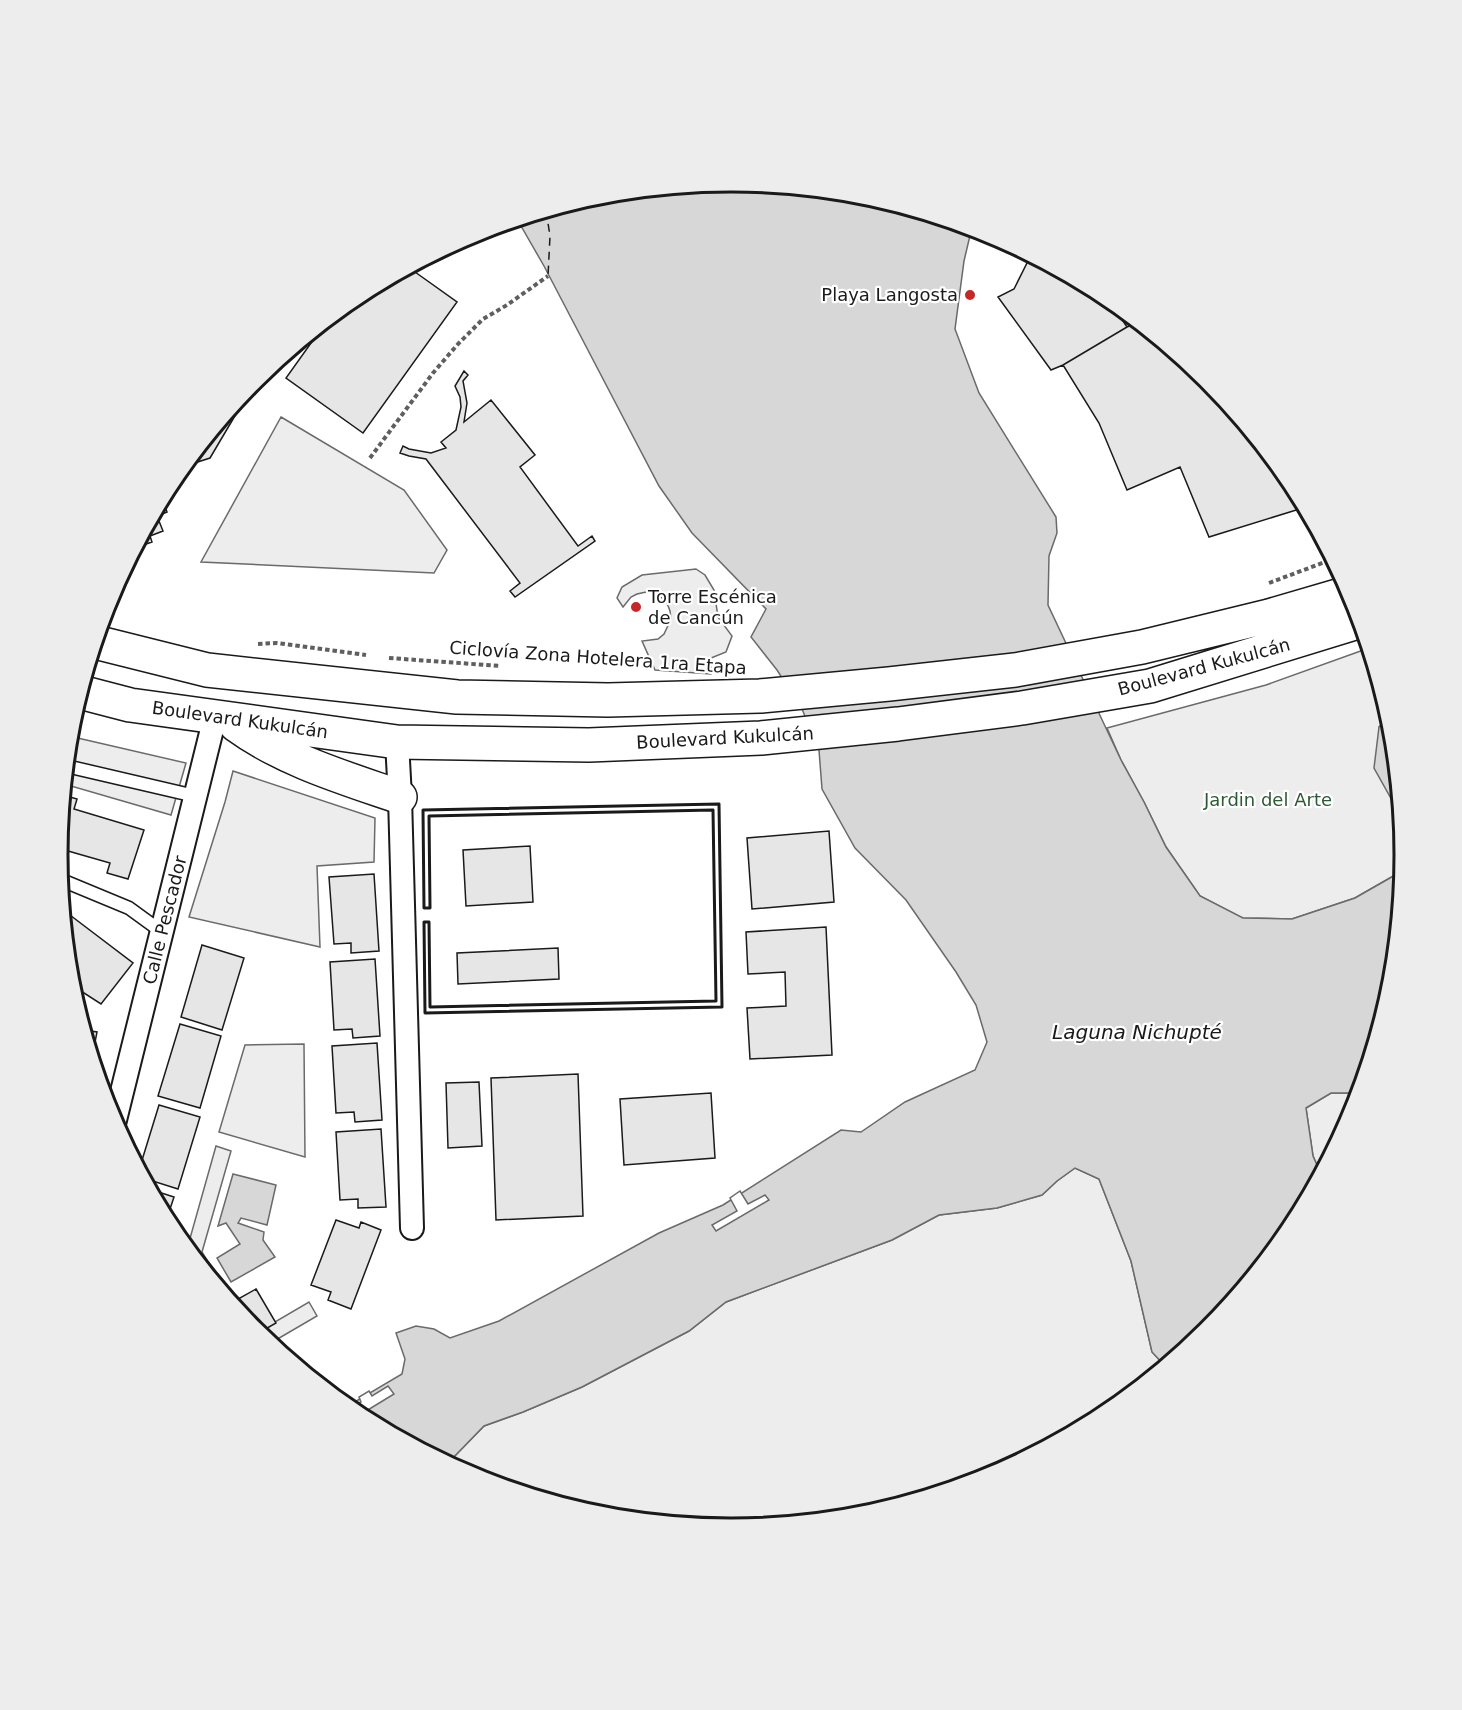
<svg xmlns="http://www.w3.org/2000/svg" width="1462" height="1710" viewBox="0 0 1462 1710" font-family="'DejaVu Sans',sans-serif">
<rect width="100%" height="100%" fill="#fff"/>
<path fill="#ededed" stroke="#6a6a6a" stroke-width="1.5" d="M281,417L404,490L447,550L434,573L201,562Z
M696,569L705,575L714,590L718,617L732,636L726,652L711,658V674L655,670L642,641L658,639L664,634L671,619L670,611L667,603L661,597L654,593L646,592L637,594L631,597L623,607L617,598L622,587L642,575Z
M1369,648L1390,716L1379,727L1393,802L1400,808L1405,855L1404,870L1355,898L1292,919L1242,918L1200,896L1166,847L1144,802L1121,760L1107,728L1266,685Z
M69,736L186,763L171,815L64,784Z
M233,771L375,818L374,862L317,866L320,947L189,917L225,802Z
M304,1044L305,1157L219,1132L245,1045Z
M1331,1093H1360L1354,1113L1321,1174L1313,1156L1306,1108Z
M216,1146L231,1151L202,1252L231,1300L229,1301L187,1249Z
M1075,1168L1099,1179L1131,1261L1152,1352L1165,1366L1105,1416L989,1478L862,1516L731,1529L599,1516L473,1478L447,1464L484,1426L523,1412L582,1387L689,1331L726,1302L892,1240L939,1215L997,1208L1042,1195L1057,1181Z
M309,1302L317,1316L269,1344L256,1333Z"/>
<path fill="#d7d7d7" stroke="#6a6a6a" stroke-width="1.5" d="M731,181L863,194L972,227L964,261L955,329L979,393L1056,517L1057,533L1049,556L1048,605L1121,760L1144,802L1166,847L1200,896L1243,918L1292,919L1355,898L1404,870L1392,987L1360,1093H1331L1306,1108L1313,1156L1321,1174L1291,1230L1207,1332L1165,1366L1152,1352L1131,1261L1099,1179L1075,1168L1057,1181L1042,1195L997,1208L939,1215L892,1240L726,1302L689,1331L582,1387L523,1412L484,1426L447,1464L356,1415L346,1407L402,1374L405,1359L396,1333L416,1326L434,1329L450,1338L499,1321L659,1233L723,1205L841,1130L861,1132L905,1102L975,1070L987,1042L976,1005L956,972L906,900L855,848L822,789L819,750L802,709L777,670L751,637L766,609L692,533L659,486L544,266L517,219L600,194Z
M1390,716L1392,724L1400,808L1393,802L1374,768L1379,727Z
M233,1174L276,1185L267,1225L241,1218L238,1223L264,1232L263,1240L275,1257L231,1282L217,1258L240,1244L226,1223L218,1226Z"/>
<path fill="#fff" stroke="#6a6a6a" stroke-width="1.5" d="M740,1191L748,1204L765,1195L769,1200L716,1231L712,1225L737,1211L730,1198Z
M388,1386L394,1394L358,1416L349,1409L361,1402L359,1397L369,1391L372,1396Z"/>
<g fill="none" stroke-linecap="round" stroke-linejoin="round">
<path stroke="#1a1a1a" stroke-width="1.5" stroke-dasharray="8 6" stroke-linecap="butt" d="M546,210L550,236L548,276"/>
</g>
<path fill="#e6e6e6" stroke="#1a1a1a" stroke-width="1.5" d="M1031,255L1106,295L1127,327L1063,365L1051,370L998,297L1014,289Z
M408,267L457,302L363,433L286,378L331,315L357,294Z
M1139,322L1208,379L1292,481L1306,507L1209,537L1180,467L1127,490L1099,423L1063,365L1127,327Z
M464,371L468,375L463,381L467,403L464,422L491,400L535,455L520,467L578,546L592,536L595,541L515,597L510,591L520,583L426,459L409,456L400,453L403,446L409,449L431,453L446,448L441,442L456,430L461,407L460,397L455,386Z
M239,397L233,406L239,409L210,458L182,467Z
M162,497L167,512L157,516L163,531L150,536L152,542L135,548Z
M63,795L77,799L74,809L144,830L128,879L107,873L110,863L61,849L58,861Z
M829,831L834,902L752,909L747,838Z
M530,846L533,902L466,906L463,850Z
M374,874L379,951L351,953V943L334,944L329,877Z
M62,909L133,963L101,1004L70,984Z
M826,927L832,1055L750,1059L747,1008L786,1006L785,972L748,974L746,932Z
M202,945L244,958L222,1030L181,1017Z
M558,948L559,979L458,984L457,953Z
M375,959L380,1036L353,1038L352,1029L334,1030L330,962Z
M180,1024L221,1036L200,1108L158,1096Z
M83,1030L97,1032L92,1058Z
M377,1043L382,1120L355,1122L354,1112L336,1113L332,1046Z
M578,1074L583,1216L496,1220L491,1078Z
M479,1082L482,1146L448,1148L446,1083Z
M711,1093L715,1158L624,1165L620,1099Z
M159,1105L200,1117L178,1189L143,1178L139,1170Z
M381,1129L386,1207L358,1208V1199L340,1200L336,1132Z
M149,1189L174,1197L166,1221Z
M336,1220L359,1228L361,1222L381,1230L351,1309L328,1300L331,1292L311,1285Z
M256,1289L276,1323L257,1334L231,1303Z"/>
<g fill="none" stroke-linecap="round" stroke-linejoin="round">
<g stroke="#1a1a1a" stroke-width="15">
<path id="lane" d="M66,766L195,796
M59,879L129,908L162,932"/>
</g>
<g stroke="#1a1a1a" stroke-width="26">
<path id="street" d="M397,742L400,797L412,1228
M114,1124L215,717"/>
</g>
<g stroke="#1a1a1a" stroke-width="36">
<path id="primary" d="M95,642L207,670L457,697L608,700L760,696L889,684L1015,670L1142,647L1269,616L1351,592
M80,692L130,705L397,742L589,745L761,738L898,724L1022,708L1150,686L1361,621
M236,725C284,760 345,778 400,797"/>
</g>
<path stroke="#5f5f5f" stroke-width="4" stroke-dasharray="4.5 3" stroke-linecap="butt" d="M370,458L433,373L458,344L483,319L507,305L548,276
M1269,583L1333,559
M258,644L277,643L366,655
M389,658L501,666"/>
<use href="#lane" stroke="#fff" stroke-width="12"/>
<use href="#street" stroke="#fff" stroke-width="22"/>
<use href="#primary" stroke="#fff" stroke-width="33"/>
<path stroke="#1a1a1a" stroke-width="3" d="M719,804L722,1007L425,1013L424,922H429L430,1007L716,1001L713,810L429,816L430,908H424L423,810Z"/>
</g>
<g fill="#c62828" stroke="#fff" stroke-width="2">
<circle cx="970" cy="295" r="6"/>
<circle cx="636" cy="607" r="6"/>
</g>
<g text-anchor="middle" stroke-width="4.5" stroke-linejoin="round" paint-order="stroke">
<g font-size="18" fill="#1a1a1a" stroke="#fff" text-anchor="end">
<text x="958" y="301">Playa Langosta</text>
<text x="648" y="603" text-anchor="start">Torre Escénica<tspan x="648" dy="21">de Cancún</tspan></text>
</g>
<g font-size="18" fill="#1a1a1a" stroke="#fff">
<text transform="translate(598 658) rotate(4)" y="6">Ciclovía Zona Hotelera 1ra Etapa</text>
<text transform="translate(1204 667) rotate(-15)" y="6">Boulevard Kukulcán</text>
<text transform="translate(240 720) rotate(8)" y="6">Boulevard Kukulcán</text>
<text transform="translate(725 738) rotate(-3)" y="6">Boulevard Kukulcán</text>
<text transform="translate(165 920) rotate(-76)" y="6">Calle Pescador</text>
</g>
<g font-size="18" fill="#2b5a34" stroke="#fff">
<text x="1268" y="806">Jardin del Arte</text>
</g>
<g font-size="20" font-style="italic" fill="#1a1a1a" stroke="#fff">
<text x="1137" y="1039">Laguna Nichupté</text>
</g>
</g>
<path d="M0 0H1462V1710H0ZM68 855a663 663 0 1 1 1326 0a663 663 0 1 1-1326 0Z" fill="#ededed" fill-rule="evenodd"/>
<path fill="none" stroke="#1a1a1a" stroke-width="3" d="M68 855a663 663 0 1 1 1326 0a663 663 0 1 1-1326 0Z"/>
</svg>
